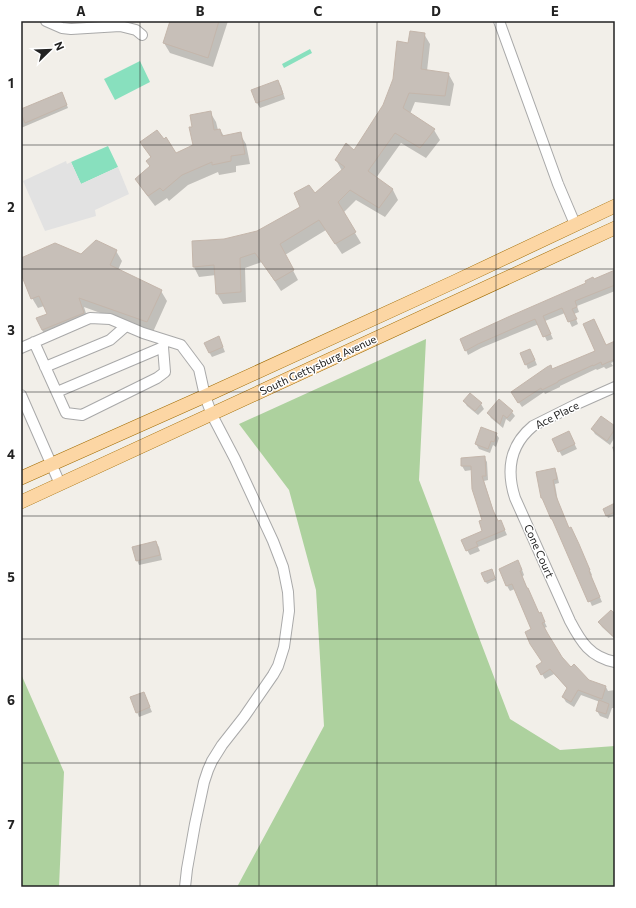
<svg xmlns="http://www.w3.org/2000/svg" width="636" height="908" viewBox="0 0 636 908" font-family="Commissioner,sans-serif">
<rect width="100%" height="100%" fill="#f2efe9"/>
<path fill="#add19e" d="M426,339L419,480L510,719L560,750L615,746V887H237L324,726L316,590L289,490L239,424Z
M21,674L64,772L59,887H21Z"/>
<path fill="#88e0be" d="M310,49L312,53L284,68L282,64Z
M140,61L150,82L115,100L104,79Z
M108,146L118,167L81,184L71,162Z"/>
<path fill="#e2e2e2" d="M66,161L67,164L71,162L81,184L118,167L129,194L95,210L96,216L45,231L23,181Z"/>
<path fill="#0003" d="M171,21H228L213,67L170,53L164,43Z
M424,34L430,44L427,71L448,73L454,84L450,106L415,102L410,114L434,130L440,140L426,158L401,143L376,178L393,190L398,200L385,217L356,200L343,213L361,243L342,254L326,230L285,255L298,280L281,291L262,262L245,268L246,302L223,304L217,294L216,275L199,277L194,267L193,242L224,240L258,232L301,207L342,171L336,160L354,151L384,106L409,44Z
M278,82L281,86L285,99L260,108L257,103L253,90Z
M63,95L68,108L21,128V111Z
M210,112L216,122L218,130H220L224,136L240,134L246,144L250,164L236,166V172L219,175L218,172L188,185L169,201L167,198L155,206L142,189L137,179L151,167V158L142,142L176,154L194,146L193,128Z
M116,251L122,261L118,270L161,291L167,301L153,332L84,307L89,323L48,340L42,330L48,315L44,306L38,308L32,298L21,271V259L81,255Z
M613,270H615V291L577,306L579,312L574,314L578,324L572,327L565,313L545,321L553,339L547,341L539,324L481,348L468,355L466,350L594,280L614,272Z
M594,320L606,346L615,342V361L611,363L613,366L606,369L604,367L597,370L596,369L560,386V387L545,394L544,392L522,407L515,397L552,370L596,351Z
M221,342L225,352L212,357L209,352Z
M533,355L537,365L528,369L526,364Z
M464,401L481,404L484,409L478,415L467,406Z
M512,412L515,416L510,422L506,419L503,428L491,418L488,413Z
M615,427V437L610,445L595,434L592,429Z
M496,434L499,438L496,447L493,445L490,453L479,449L476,444Z
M571,437L577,449L562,456L553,440Z
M615,446V455L612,447Z
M484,457L487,462L488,480L484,481L495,516L498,522L503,526L507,535L478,547L480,551L470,555L467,550L483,531L484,521L472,470L465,471L462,466Z
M555,469L557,474L559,483L555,484L558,502L569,529L580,548L592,575L591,576L602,602L592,606L555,523H554L552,519L545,503Z
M604,509L615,510V515L608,518Z
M156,542L159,547L162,560L139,565L137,560Z
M521,567L524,575L522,577L539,614L543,619L547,627L544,628L561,658L571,668L589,681L606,687L608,691L615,690V708H612L608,719L600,716L597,711L600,702L581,695L574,707L566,702L563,697L568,689L554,674L545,679L537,666L543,663L532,630L515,589L510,591L507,586Z
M492,572L496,580L487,584L482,574Z
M615,621V639L602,627L599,623Z
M146,698L152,712L139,717L137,712Z"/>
<path fill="#c7bfb8" stroke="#c4b6ab" d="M170,21H219L208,58L163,43Z
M410,31L425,33L421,69L449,73L445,96L409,93L403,108L435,129L420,148L395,133L368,171L393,189L379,208L350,190L338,202L356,232L335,244L319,220L280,244L294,270L275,281L255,253L240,258L241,292L216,294L214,265L193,267L192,241L224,239L257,231L300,207L294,193L309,185L315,193L345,167L335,160L346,143L354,150L383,105L393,79L397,41L408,43Z
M278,80L283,94L256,103L251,90Z
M62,92L67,105L25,123L21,113V109Z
M211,111L214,130L220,129L222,136L241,132L245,154L231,156V161L212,165V162L182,175L163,191L160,188L148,196L135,179L150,166L146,161L151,157L140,142L157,130L164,139L166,137L176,153L193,145L189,127H192L190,115Z
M96,240L117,250L110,265L162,290L147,322L79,298L84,313L42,330L36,318L47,314L39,296L31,299L21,274V258L55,243L81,254Z
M615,270V285L575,301L577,307L572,309L577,319L568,322L562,308L543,316L551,334L543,337L535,319L478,344L465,351L460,339L508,317L586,283L585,281L593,277L594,279Z
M594,319L606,345L615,341V359L602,365L601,362L593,366V365L558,381V382L542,390L541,388L518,403L511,392L547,367L551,365L552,369L595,351L583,324Z
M219,336L223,347L209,353L204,343Z
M530,349L535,360L525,365L520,353Z
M470,393L482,403L475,411L463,401Z
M499,399L513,411L507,418L503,415L500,424L487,413Z
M601,416L615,426V429L607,441L591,429Z
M481,427L497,433L494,442L491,441L488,449L475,444Z
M569,431L575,444L558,452L552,439Z
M485,456L486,476H482L493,510L498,521L501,520L505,530L476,542L478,546L466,551L461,540L482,531L479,521L482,520L472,489L471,466H461V458Z
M555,468L557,479L553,480L556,496L569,528L571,527L579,544L590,570L589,571L600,597L588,602L552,519H551L542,498H541L536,472Z
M615,503V512L606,516L603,509Z
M156,541L160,555L136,561L132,547Z
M518,560L522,570L520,571L527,588H528L539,613L541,612L545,622L542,623L548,634L562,657L571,667L574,664L589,680L606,686L602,699L578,690L571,702L562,697L567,688L550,669L541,675L536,666L542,662L530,644L525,632L531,629L512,584L506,586L499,569Z
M492,569L495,578L485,582L481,573Z
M611,610L615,614V638L598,622Z
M144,692L150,707L136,713L130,697Z
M599,700L609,704L606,714L596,711Z"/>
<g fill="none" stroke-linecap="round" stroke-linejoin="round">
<g stroke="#a9a9a9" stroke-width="12">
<path id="minor" d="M46,21L62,28L71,29L120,26L136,30L142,35
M499,21L558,184L575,224
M34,342L66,413L82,415L157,378L165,372L163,347L164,340
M21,348L90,318L110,319L143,333L181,345L199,369L205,396L212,415L235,459L273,541L283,567L288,592L289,611L284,647L278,666L273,675L244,717L222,745L212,761L208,770L204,782L195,824L187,869L185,887
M45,367L110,340L126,326
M615,387L579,403L533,426C510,445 506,470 515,498L570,621C581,642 590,657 615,662
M57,392L163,347
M21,395L60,484"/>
</g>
<g stroke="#a06b00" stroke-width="14">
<path id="major" d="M21,478L205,396L456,281L615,206
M21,502L615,228"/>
</g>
<use href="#minor" stroke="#fff" stroke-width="10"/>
<use href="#major" stroke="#fcd6a4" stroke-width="13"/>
</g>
<path fill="none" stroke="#222" stroke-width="1" stroke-opacity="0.55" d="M140,21V887M259,21V887M377,21V887M496,21V887M21,145H615M21,269H615M21,392H615M21,516H615M21,639H615M21,763H615"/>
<g text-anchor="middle" stroke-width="3" stroke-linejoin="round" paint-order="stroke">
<g font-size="11" fill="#222" stroke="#fff">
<text transform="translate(318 365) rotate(-25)" y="4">South Gettysburg Avenue</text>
<text transform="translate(557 415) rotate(-27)" y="4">Ace Place</text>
<text transform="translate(539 551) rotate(66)" y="4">Cone Court</text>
</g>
</g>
<rect width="636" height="908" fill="none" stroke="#ffffff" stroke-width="44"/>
<g transform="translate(50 50) rotate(67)" stroke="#ffffff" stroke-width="3" paint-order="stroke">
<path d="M0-3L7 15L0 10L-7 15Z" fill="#222222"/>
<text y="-6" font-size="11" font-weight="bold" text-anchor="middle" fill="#222222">N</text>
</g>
<rect x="22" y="22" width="592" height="864" fill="none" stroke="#222" stroke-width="1.5"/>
<g font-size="13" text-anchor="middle" font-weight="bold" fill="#222">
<text x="81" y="16">A</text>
<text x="200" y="16">B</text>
<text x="318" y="16">C</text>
<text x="436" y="16">D</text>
<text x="555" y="16">E</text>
<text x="11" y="88">1</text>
<text x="11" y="212">2</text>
<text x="11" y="335">3</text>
<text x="11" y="459">4</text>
<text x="11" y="582">5</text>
<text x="11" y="705">6</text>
<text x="11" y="829">7</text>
</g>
</svg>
